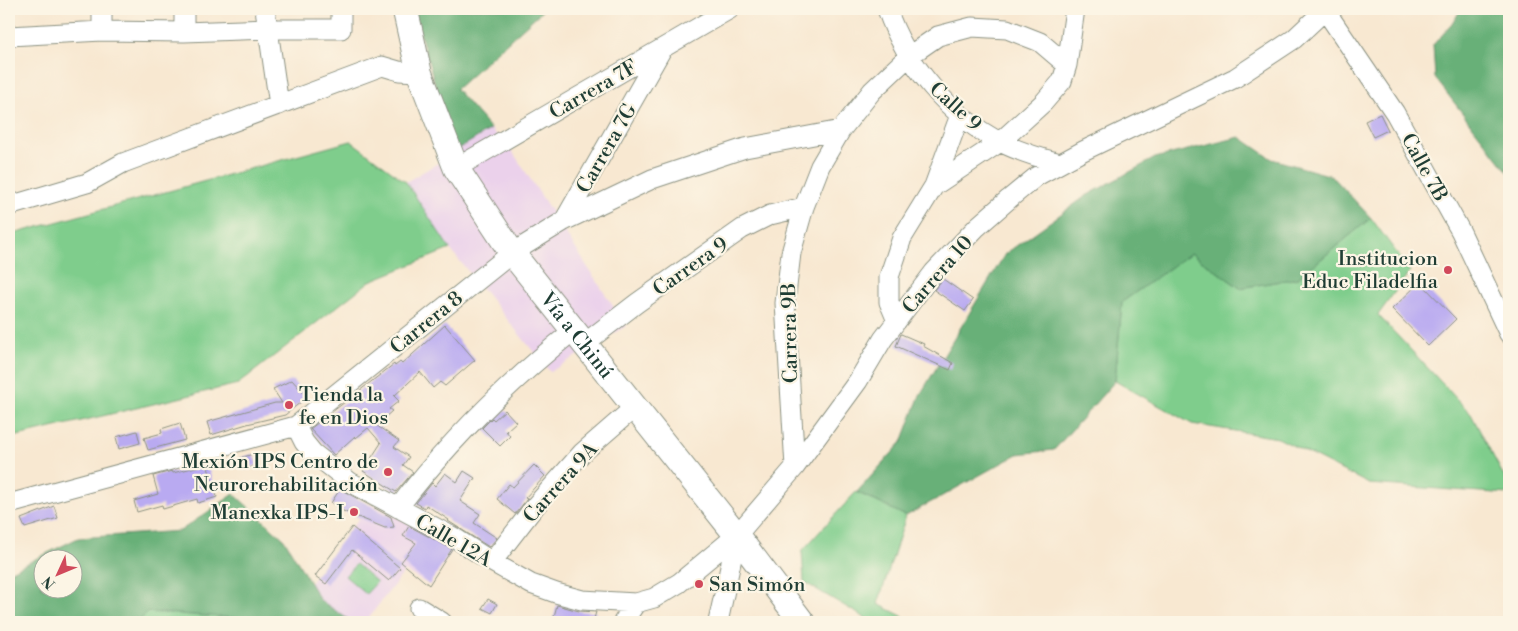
<svg xmlns="http://www.w3.org/2000/svg" width="1518" height="631" viewBox="0 0 1518 631" font-family="'Libre Bodoni',serif">
<rect width="100%" height="100%" fill="#fcf5e5"/>
<filter id="ink" filterUnits="userSpaceOnUse"><feTurbulence type="fractalNoise" baseFrequency=".02" numOctaves="2"/><feDisplacementMap in="SourceGraphic" scale="10" xChannelSelector="R" yChannelSelector="G"/><feConvolveMatrix kernelMatrix="1 2 1 2 8 2 1 2 1" color-interpolation-filters="sRGB"/></filter>
<filter id="wash" filterUnits="userSpaceOnUse"><feTurbulence type="fractalNoise" baseFrequency=".0096" numOctaves="4" result="noise"/><feDisplacementMap in="SourceGraphic" scale="20" xChannelSelector="R" yChannelSelector="G"/><feGaussianBlur stdDeviation="1.12" result="paint"/><feColorMatrix in="noise" values="0 0 0 0 0 0 0 0 0 0 0 0 0 0 0 0 0 1.4 0 .05"/><feComposite in="paint" operator="in"/></filter>
<g filter="url(#wash)">
<rect width="100%" height="100%" fill="#f8e8d1"/>
<path fill="#ebd1eb" d="M491,129L512,151L626,326L550,372L450,249L406,182L445,159L455,151Z
M370,504L452,544L454,547L429,585L405,571L365,622H352L320,600L310,583Z"/>
<path fill="#7fcd8c" stroke="#4f8560" d="M351,141L406,182L450,249L370,281L238,384L9,438V235Z
M1371,218L1410,271L1378,315L1471,414L1509,486V494L1369,484L1278,438L1192,424L1115,381L1122,302L1191,253L1240,288L1298,278Z
M856,492L906,516L878,604L914,622H872L804,582L802,551Z
M356,564L377,582L366,594L345,576Z
M148,612L252,619L262,622H138Z"/>
<path fill="#67b078" stroke="#437656" fill-rule="evenodd" d="M421,9H544L456,89L491,129L455,151L413,10Z
M1461,9H1509V173L1435,78L1433,45L1452,24Z
M1240,137L1272,159L1332,176L1371,218L1298,278L1240,288L1191,253L1122,302L1115,381L1054,450L1018,454L906,516L857,492L902,442L920,395L1005,254L1086,196L1155,158Z
M234,494L284,539L320,600L352,622H262L252,619L148,612L138,622H9V572L78,538L180,531ZM42,558H72V588H42Z"/>
<g id="blocks">
<path fill="#b9aaf1" d="M1380,114L1388,130L1373,137L1365,121Z
M943,279L973,300L965,311L934,290Z
M1420,282L1456,319L1428,346L1392,309Z
M445,325L475,360L445,386L440,382L433,388L420,372L394,396L399,401L389,409L392,411L376,425L399,441L394,447L409,457L403,465L413,472L396,492L363,471L381,443L368,428L356,438L355,436L334,455L310,429L394,364L395,366L400,362L402,364Z
M901,334L924,344L923,346L953,363L950,370L896,346Z
M292,380L307,397L285,415L247,424L211,435L207,422L275,403H282L273,389Z
M505,410L516,422L506,431L510,436L500,446L482,428L492,418L494,420Z
M180,423L185,440L148,450L144,438L162,433L161,429Z
M137,431L140,443L119,449L116,437Z
M253,454L257,465L244,470L240,458Z
M207,464L217,497L198,503L197,499L163,509L162,505L137,512L134,501L158,494L153,476L172,471L173,473Z
M534,465L545,476L525,498L527,499L515,514L497,499L509,484L513,487Z
M464,471L475,478L460,501L480,514L474,523L497,538L489,547L448,521L449,520L426,505L425,508L416,503L432,483L435,486L445,473L457,482Z
M340,489L391,517L394,527L385,528L343,511L331,503Z
M54,506L58,518L25,528L21,519Z
M409,526L452,549L429,585L401,562L416,543L403,536Z
M352,527L400,568L389,581L352,550L326,584L315,576Z
M488,599L497,604L492,613L482,608Z
M557,605L579,611L596,612L593,622H564L553,620Z"/>
</g>
</g>
<g filter="url(#ink)">
<use href="#blocks" fill-opacity="0" stroke="#8c9282" stroke-width="1"/>
<g fill="none" stroke-linecap="round" stroke-linejoin="round">
<g stroke="#8c9282" stroke-width="21">
<path id="minor" d="M102,9V31
M184,9V32
M265,9L279,105
M887,9C905,63 950,117 1002,143C1021,152 1040,158 1060,163
M1325,10L1395,113L1461,232L1509,334
M9,36L102,31L184,32L267,29H341V9
M456,168L730,9
M934,186L1000,142L1044,102L1062,81L1067,65L1075,9
M9,206L87,183L123,163L382,66L399,71L419,72
M564,221L662,49
M897,321L889,302V277L902,238L934,186L960,115
M585,343L637,303L742,229L770,215L804,207
M296,426L304,442L313,453L350,482L455,538L492,562L531,584L556,593L582,600L636,603L654,598L679,583L737,535L795,467L858,381L883,339L934,272L977,227L1009,199L1037,176L1083,151L1235,78L1294,39L1326,9
M795,467L785,303L791,253L804,207L820,166L841,130L872,91L909,56L938,36L972,27L1007,29L1040,42L1067,65
M9,504L296,426L512,253L564,221L652,179L745,148L841,130
M398,508C449,441 508,383 574,330
M492,562L536,505L582,453L635,407
M419,608L442,622
M623,622L636,603
M718,622L737,535"/>
</g>
<g stroke="#8c9282" stroke-width="27">
<g id="major">
<path id="s1" d="M405,9L419,72L456,168L512,253L731,528L802,622"/>
</g>
</g>
<use href="#minor" stroke="#fff" stroke-width="19"/>
<use href="#major" stroke="#fff" stroke-width="25"/>
</g>
</g>
<g fill="#d1495b" stroke="#fcf5e5" stroke-width="2">
<circle cx="1448" cy="270" r="5"/>
<circle cx="289" cy="405" r="5"/>
<circle cx="388" cy="472" r="5"/>
<circle cx="354" cy="512" r="5"/>
<circle cx="699" cy="584" r="5"/>
</g>
<g text-anchor="middle" stroke-width="4.5" stroke-linejoin="round" paint-order="stroke">
<g font-size="20" fill="#1f3d34" stroke="#fcf5e5">
<text transform="translate(593 89) rotate(-30)" y="7">Carrera 7F</text>
<text transform="translate(956 106) rotate(42)" y="7">Calle 9</text>
<text transform="translate(606 148) rotate(-60)" y="7">Carrera 7G</text>
<text transform="translate(1425 167) rotate(61)" y="7">Calle 7B</text>
<text transform="translate(690 266) rotate(-35)" y="7">Carrera 9</text>
<text transform="translate(937 274) rotate(-49)" y="7">Carrera 10</text>
<text transform="translate(426 322) rotate(-39)" y="7">Carrera 8</text>
<text transform="translate(789 333) rotate(-91)" y="7">Carrera 9B</text>
<text dy="7" stroke="none"><textPath href="#s1" startOffset="374">Vía a Chinú</textPath></text>
<text transform="translate(560 482) rotate(-48)" y="7">Carrera 9A</text>
<text transform="translate(454 540) rotate(30)" y="7">Calle 12A</text>
</g>
<g font-size="20" fill="#1f3d34" stroke="#fcf5e5" text-anchor="end">
<text x="1438" y="265">Institucion<tspan x="1438" dy="23">Educ Filadelfia</tspan></text>
<text x="299" y="401" text-anchor="start">Tienda la<tspan x="299" dy="23">fe en Dios</tspan></text>
<text x="378" y="468">Mexión IPS Centro de<tspan x="378" dy="23">Neurorehabilitación</tspan></text>
<text x="344" y="519">Manexka IPS-I</text>
<text x="709" y="591" text-anchor="start">San Simón</text>
</g>
</g>
<rect width="1518" height="631" fill="none" stroke="#fcf5e5" stroke-width="30"/>
<g transform="translate(58 574) rotate(226)"><circle r="24" fill="#fcf5e5" stroke="#a4ab9e"/>
<path d="M0-4L9 19L0 12L-9 19Z" fill="#d1495b"/>
<text y="-8" font-size="14" font-weight="bold" text-anchor="middle" fill="#1f3d34">N</text>
</g>
</svg>
